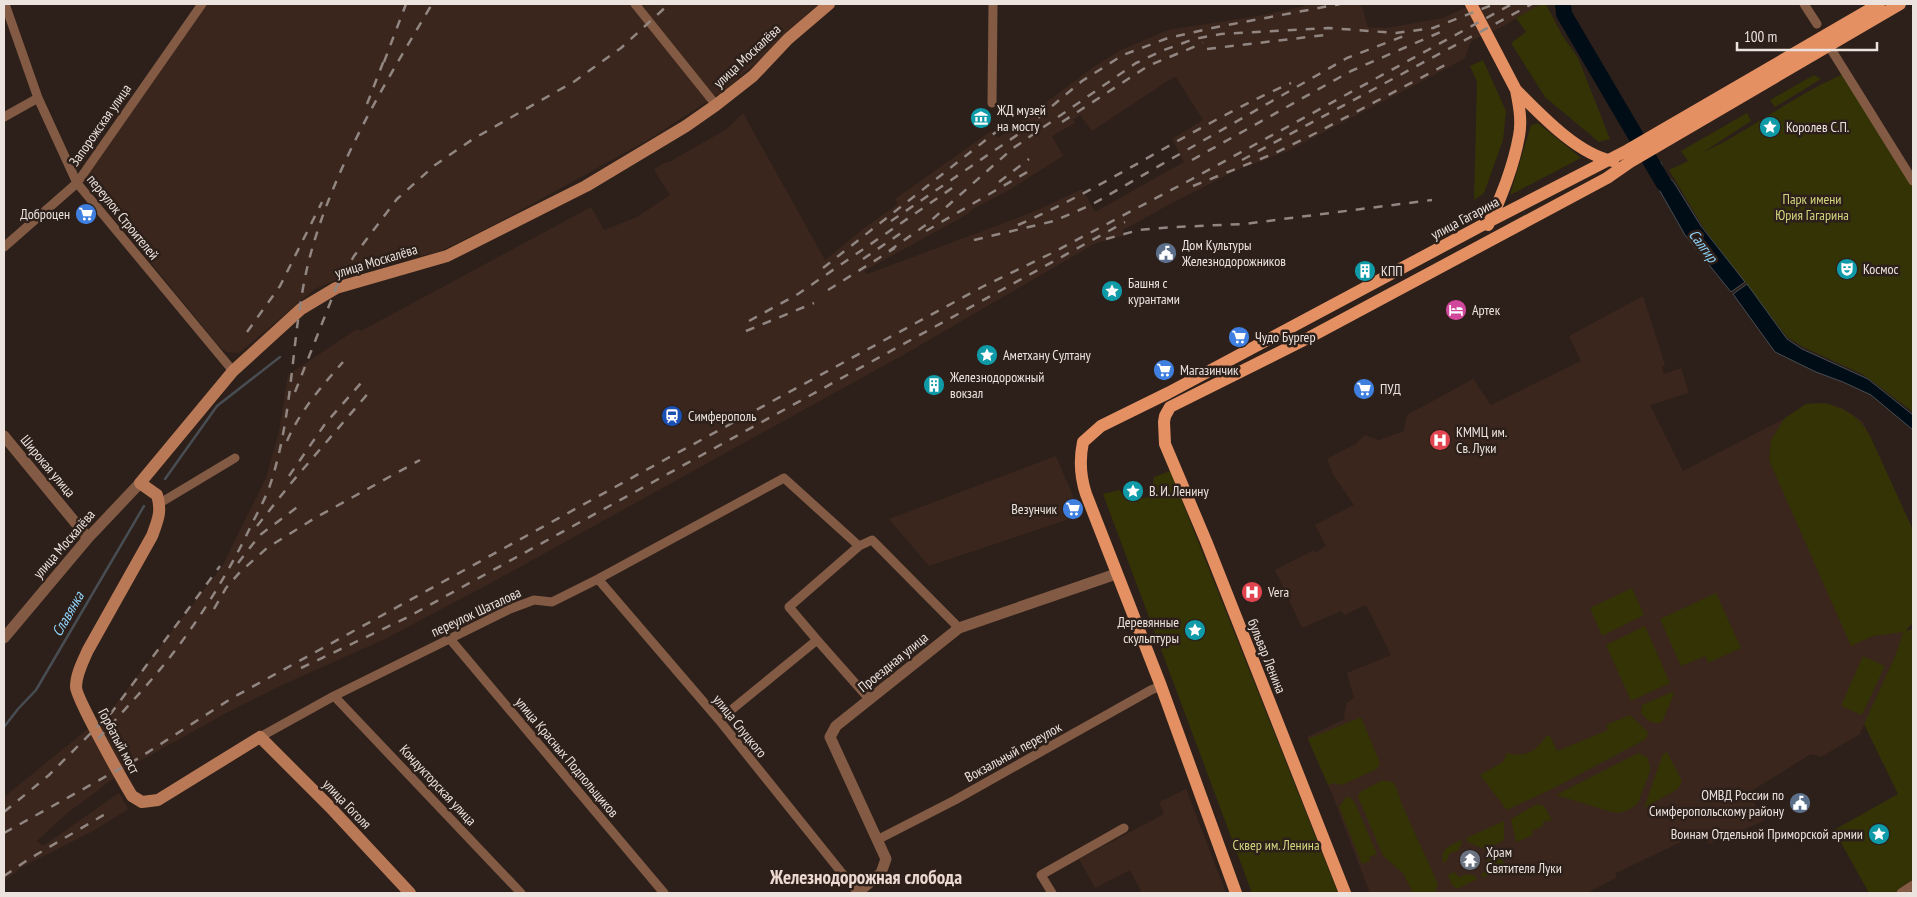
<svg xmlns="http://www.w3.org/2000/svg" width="1917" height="897" viewBox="0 0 1917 897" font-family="'PT Sans Narrow',sans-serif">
<rect width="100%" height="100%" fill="#2d201a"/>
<path fill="#3a261d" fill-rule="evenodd" d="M207,4H820L808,13L764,56L725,90L648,140L501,221L441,251L354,272L315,289L239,353L226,352L218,345L89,187L87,181L86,175Z
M1305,4H1361L1368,27L1386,28L1443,18L1473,4H1541L1502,27L1471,41L1465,58L1451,66L1288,151L1235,171L1170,204L1123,230V236L1094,244L912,350L487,585L385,639L280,686L230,711L129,767L66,814L37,841L43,846L119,793L128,809L93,831L20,868L4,882V797L111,710L223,565L266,478L279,431L288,375L357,329L361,331L591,207L604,230L637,217L670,195L654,170L656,168L664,163L669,162L727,129L743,113L825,260L867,226L898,204L895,199L991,131L998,138L1095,66L1121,50L1168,30L1258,16L1305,6ZM1176,77L1203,120L1172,139L1184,162L1095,212L1082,189L1042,208L1007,222L867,274L864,271L968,214L971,210L1011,189L1063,156L1052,136L1075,123L1073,120L1080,115L1092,131L1172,78Z
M1643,296L1665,365L1662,367L1664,374L1681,368L1689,393L1650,405L1683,471L1784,419L1806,404L1824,403L1842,408L1862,421L1870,436L1913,530V623L1903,632L1896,654L1860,734L1821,757L1811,754L1748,793L1764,821L1709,844L1702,832L1616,873V878L1587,893H1370L1332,794L1307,737L1345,719L1344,715L1347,703L1354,698L1347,673L1391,655L1366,605L1344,615L1341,611L1302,628L1275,570L1314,550L1316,553L1326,546L1315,525L1354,505L1334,476L1327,459L1357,443L1365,435L1379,440L1404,431L1407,415L1473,379L1491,405L1581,361L1569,336Z
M1056,456L1081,515L929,566L889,519Z
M1186,789L1226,893H1142L1130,870L1095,888L1079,859L1164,814L1159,802Z"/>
<path fill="#333306" d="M1541,4H1546L1562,35L1578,58L1610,139L1599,142L1545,97L1511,43L1526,32L1516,18Z
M1483,60L1506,111L1503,140L1484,193L1474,200L1477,82L1470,66Z
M1846,73L1913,187V412L1864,375L1803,347L1787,337L1705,230L1669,170L1688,161L1681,151L1747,113L1751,121L1702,153C1752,130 1795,94 1846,73Z
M1814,75L1821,79L1775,107L1770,100Z
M1538,123L1581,158L1510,195L1531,125Z
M1824,403C1846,409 1858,415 1870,436L1913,530V623L1905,631L1913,629V879L1894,893H1869L1834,830L1898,794L1864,724L1896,654L1903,632L1873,636L1851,646L1769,460L1771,440L1784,419L1806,404Z
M1170,471L1338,893H1252L1103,494L1119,490L1130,499L1146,498L1151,493L1154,477Z
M1632,588L1644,615L1602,636L1590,608Z
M1716,593L1741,648L1708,663L1705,656L1681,666L1660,619Z
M1645,626L1670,683L1631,701L1606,645Z
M1863,656L1885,666L1862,715L1841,706Z
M1672,692L1674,694L1662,722C1652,725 1648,721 1641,713L1642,705Z
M1630,715L1648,732L1646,739L1554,788L1507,810L1480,775L1503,762L1507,753C1525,758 1537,751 1546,736H1550L1557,751L1608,730L1606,725Z
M1361,717L1380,763L1377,769L1342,785L1334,783L1328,785L1308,739Z
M1667,752L1682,781L1678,789L1644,808L1663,754Z
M1638,753L1647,757L1650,766V771L1638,803L1630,809L1619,813L1612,812L1556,795Z
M1381,781H1388L1394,783L1396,787L1403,807L1434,875L1438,885L1435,893H1413L1403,873L1383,856L1358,797L1360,792Z
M1346,797L1351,798L1356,805L1377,854L1369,857L1370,861L1362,864L1339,807Z
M1537,804L1544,806L1552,820L1543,822V826L1532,831L1533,835L1516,842L1511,819Z
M1504,821V840L1486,850L1468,842L1466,838Z
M1461,840L1462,843L1458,851L1450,853L1446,862L1443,863C1439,849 1450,846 1461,840Z
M1498,851L1504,863L1502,867L1483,878L1481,874L1484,872L1488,854Z
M1455,872L1459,877L1468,874L1476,876L1477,879L1457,889L1452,885L1448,875Z"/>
<path fill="#000d16" stroke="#474d52" d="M1661,162L1665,176L1673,181L1701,226L1745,282L1731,292L1685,235L1648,170Z
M1747,284L1787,339L1802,349L1868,379L1913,415V430L1871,395L1843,382L1816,372L1775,352L1733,294Z"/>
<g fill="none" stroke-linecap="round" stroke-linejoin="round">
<path stroke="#474d52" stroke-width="2.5" d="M165,479L217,406L280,357
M4,727L18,709L36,690L144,506"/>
<path stroke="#000d16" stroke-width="16" d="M1563,4L1564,14L1664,184"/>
<path stroke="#835b45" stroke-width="9" d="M5,4L38,98L77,183L233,371
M635,4L716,105
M1804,4L1817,24
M1829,46L1913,181
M992,103L993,4
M4,117L38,98
M4,247L77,183L202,4
M160,503L235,458
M598,579L719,720L858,893
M450,639L664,893
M817,640L789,607L859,546
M334,696L521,893
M719,720L817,640L870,700
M260,737L334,696L510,609L534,600L552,602L598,579L784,478L859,546L872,540L959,628
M877,840L955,800L1151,690L1161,686
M1052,893L1041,875L1124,828
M1901,893L1913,885"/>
<path stroke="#835b45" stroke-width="11" d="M4,436L88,538
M4,638L88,538L140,483
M857,893L881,873L886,859L830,737L836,726L959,628L1116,574"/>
<path stroke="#ba7956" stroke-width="12" d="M410,893L329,806L260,737L158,800L142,802L132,796C123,781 76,698 76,687C76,674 83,661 88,650L152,536C158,520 162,511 157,495L140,483L233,371L301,309L336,288L447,256L586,186L686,126L716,105L753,76L788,39L829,4"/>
<path stroke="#e49063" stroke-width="12" d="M1471,4L1516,90C1519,105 1522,121 1519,136C1514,164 1501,199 1488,225
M1516,90C1540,114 1578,155 1613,161
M1236,893L1161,686L1086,494C1080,476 1079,461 1083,442L1101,426L1168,393L1490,221L1628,150L1879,4
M1345,893L1206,541L1165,444L1164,422L1165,416L1170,407L1312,336L1607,178L1630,162L1900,4"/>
<path stroke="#918681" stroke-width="2.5" stroke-dasharray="9 9" stroke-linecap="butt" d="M1207,49L1325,35
M384,62L406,4
M367,104L386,55
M1062,122L1148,66L1203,43
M1192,160L1351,71L1443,31
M1242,160L1532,4
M999,182L1029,159
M1193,186L1273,154L1316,133L1449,63
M891,221L1020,133L1082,81L1123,55L1168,38L1217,27L1340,4
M1018,225C1112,184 1197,124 1291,83
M926,231L1034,168
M1106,239L1139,230L1175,227L1244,224L1432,200
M974,240L1054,221L1091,205L1347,58L1404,36
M889,251L927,224L1012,149L1136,63L1164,50L1194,39L1221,34L1329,28L1396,33L1433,28L1492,5
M863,259L904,231
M823,268L996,132
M828,290L895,248
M749,321L798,294L958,184
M746,331L814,303
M247,332L280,286L322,202
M295,392L336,288L354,256L397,199L435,165L473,139L575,81L621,48L669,4
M287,441C300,411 321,387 343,362
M289,476L325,424L361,383
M257,526L292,482L371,390
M238,563L260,535L300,505
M214,609L226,588L240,572L267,548L315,518L420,460
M301,668L406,618L1125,222
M98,739C125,709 153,680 177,648C204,612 228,573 248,532C254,519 262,505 268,491C295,415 290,336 309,260C333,168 384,85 432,4
M4,812L49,775L112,712L220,566
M4,833L139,758L232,698L646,470L982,287L1050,254L1192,179L1512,4
M4,876L29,859L107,813"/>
</g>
<defs>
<g id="museum-disc" transform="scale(1.125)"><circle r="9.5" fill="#0f9aa8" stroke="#2d201a"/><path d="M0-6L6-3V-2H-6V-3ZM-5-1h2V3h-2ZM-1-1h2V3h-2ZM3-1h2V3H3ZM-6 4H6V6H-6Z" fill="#fff"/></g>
<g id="sight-disc" transform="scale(1.125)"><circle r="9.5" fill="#0f9aa8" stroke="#2d201a"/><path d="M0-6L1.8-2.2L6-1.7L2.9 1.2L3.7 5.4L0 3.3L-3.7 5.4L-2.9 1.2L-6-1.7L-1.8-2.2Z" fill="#fff"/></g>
<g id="supermarket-disc" transform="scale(1.125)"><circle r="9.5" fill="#3f7fe0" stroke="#2d201a"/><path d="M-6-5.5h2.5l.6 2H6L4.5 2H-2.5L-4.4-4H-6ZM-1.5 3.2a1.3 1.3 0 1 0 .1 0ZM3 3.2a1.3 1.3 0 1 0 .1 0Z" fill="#fff"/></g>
<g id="civic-disc" transform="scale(1.125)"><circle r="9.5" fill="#5c6f8a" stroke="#2d201a"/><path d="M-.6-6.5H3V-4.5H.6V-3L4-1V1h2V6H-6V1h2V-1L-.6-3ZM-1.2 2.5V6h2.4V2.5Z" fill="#fff"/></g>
<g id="theatre-disc" transform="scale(1.125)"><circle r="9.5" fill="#0f9aa8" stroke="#2d201a"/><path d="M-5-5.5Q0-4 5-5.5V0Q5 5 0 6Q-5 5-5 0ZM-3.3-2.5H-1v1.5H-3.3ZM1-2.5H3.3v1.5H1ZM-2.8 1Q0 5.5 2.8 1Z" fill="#fff"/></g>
<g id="building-disc" transform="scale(1.125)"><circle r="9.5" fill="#0f9aa8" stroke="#2d201a"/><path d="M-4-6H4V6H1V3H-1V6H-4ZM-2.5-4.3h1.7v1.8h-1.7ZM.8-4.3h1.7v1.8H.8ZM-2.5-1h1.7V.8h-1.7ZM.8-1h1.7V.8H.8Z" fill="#fff"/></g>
<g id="hotel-disc" transform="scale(1.125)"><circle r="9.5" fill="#d1479c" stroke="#2d201a"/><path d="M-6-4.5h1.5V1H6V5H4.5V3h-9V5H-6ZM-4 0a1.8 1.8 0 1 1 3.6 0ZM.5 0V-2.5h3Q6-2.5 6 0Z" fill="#fff"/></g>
<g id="station-disc" transform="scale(1.125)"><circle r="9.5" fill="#1a4fb4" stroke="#2d201a"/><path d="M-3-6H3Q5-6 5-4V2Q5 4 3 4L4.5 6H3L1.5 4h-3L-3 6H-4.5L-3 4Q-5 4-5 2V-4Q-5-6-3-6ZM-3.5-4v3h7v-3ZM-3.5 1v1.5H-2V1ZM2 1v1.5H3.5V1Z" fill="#fff"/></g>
<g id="hospital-disc" transform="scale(1.125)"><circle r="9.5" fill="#e0444e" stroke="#2d201a"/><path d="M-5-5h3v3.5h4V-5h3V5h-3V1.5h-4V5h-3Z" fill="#fff"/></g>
<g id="temple-disc" transform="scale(1.125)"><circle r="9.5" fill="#6b7280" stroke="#2d201a"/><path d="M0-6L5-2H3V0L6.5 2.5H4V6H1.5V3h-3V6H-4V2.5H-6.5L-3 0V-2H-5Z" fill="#fff"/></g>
</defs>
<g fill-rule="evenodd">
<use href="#museum-disc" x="981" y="118"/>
<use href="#sight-disc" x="1770" y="127"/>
<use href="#supermarket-disc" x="86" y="214"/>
<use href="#civic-disc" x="1166" y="253"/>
<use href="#theatre-disc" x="1847" y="269"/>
<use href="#building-disc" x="1365" y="271"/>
<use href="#sight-disc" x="1112" y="291"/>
<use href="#hotel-disc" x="1456" y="310"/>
<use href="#supermarket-disc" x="1239" y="337"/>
<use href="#sight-disc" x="987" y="355"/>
<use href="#supermarket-disc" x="1164" y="370"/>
<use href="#building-disc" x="934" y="385"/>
<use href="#supermarket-disc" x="1364" y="389"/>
<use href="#station-disc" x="672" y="416"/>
<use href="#hospital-disc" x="1440" y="440"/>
<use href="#sight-disc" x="1133" y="491"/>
<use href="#supermarket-disc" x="1073" y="509"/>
<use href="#hospital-disc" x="1252" y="592"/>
<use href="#sight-disc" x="1195" y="630"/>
<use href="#civic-disc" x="1800" y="803"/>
<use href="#sight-disc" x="1879" y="834"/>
<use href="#temple-disc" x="1470" y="860"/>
</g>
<g text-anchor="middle" stroke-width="5" stroke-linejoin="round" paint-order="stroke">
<g font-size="14" fill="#ece3de" stroke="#2d201a">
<text transform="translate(747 56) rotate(-43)" y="5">улица Москалёва</text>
<text transform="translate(100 125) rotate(-55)" y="5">Запорожская улица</text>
<text transform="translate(123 217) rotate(51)" y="5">переулок Строителей</text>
<text transform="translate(1465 218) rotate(-28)" y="5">улица Гагарина</text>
<text transform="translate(376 261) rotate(-17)" y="5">улица Москалёва</text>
<text transform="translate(48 466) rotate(50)" y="5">Широкая улица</text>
<text transform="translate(64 544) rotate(-49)" y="5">улица Москалёва</text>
<text transform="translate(476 612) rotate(-25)" y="5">переулок Шаталова</text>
<text transform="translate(1267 656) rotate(68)" y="5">бульвар Ленина</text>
<text transform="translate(893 662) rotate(-39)" y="5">Проездная улица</text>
<text transform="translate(740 726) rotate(51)" y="5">улица Слуцкого</text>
<text transform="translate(119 741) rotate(62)" y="5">Горбатый мост</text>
<text transform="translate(1013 752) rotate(-29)" y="5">Вокзальный переулок</text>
<text transform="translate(567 757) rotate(50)" y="5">улица Красных Подпольщиков</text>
<text transform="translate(438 785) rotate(47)" y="5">Кондукторская улица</text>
<text transform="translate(347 804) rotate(46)" y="5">улица Гоголя</text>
</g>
<g font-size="14" fill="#ece3de" stroke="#2d201a" text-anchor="start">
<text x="997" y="115">ЖД музей<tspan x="997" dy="16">на мосту</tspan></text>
<text x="1786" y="132">Королев С.П.</text>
<text x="70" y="219" text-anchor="end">Доброцен</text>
<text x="1182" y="250">Дом Культуры<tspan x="1182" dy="16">Железнодорожников</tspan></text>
<text x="1863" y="274">Космос</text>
<text x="1381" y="276">КПП</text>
<text x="1128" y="288">Башня с<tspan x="1128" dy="16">курантами</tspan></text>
<text x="1472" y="315">Артек</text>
<text x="1255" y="342">Чудо Бургер</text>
<text x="1003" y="360">Аметхану Султану</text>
<text x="1180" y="375">Магазинчик</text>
<text x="950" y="382">Железнодорожный<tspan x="950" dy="16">вокзал</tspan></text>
<text x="1380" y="394">ПУД</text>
<text x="688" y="421">Симферополь</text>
<text x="1456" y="437">КММЦ им.<tspan x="1456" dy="16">Св. Луки</tspan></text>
<text x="1149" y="496">В. И. Ленину</text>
<text x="1057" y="514" text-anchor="end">Везунчик</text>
<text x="1268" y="597">Vera</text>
<text x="1179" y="627" text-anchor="end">Деревянные<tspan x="1179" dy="16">скульптуры</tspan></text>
<text x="1784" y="800" text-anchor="end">ОМВД России по<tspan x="1784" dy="16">Симферопольскому району</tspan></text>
<text x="1863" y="839" text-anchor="end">Воинам Отдельной Приморской армии</text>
<text x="1486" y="857">Храм<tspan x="1486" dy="16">Святителя Луки</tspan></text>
</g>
<g font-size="14" fill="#d2d57e" stroke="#2d201a">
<text x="1812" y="204">Парк имени<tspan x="1812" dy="16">Юрия Гагарина</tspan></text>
<text x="1276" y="850">Сквер им. Ленина</text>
</g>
<g font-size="15" font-style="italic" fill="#8fd3fa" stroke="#2d201a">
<text transform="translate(1703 246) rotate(53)" y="5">Салгир</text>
<text transform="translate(68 614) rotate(-60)" y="5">Славянка</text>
</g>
<g font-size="19" font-weight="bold" fill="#ecd9d1" stroke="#2d201a">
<text x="866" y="884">Железнодорожная слобода</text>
</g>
</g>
<rect width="1917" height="897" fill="none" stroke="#ece3de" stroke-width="10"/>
<path d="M1737 42v8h140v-8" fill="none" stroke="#ece3de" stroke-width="2.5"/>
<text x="1744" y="42" font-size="15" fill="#ece3de" stroke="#2d201a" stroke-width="4" paint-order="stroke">100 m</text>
</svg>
